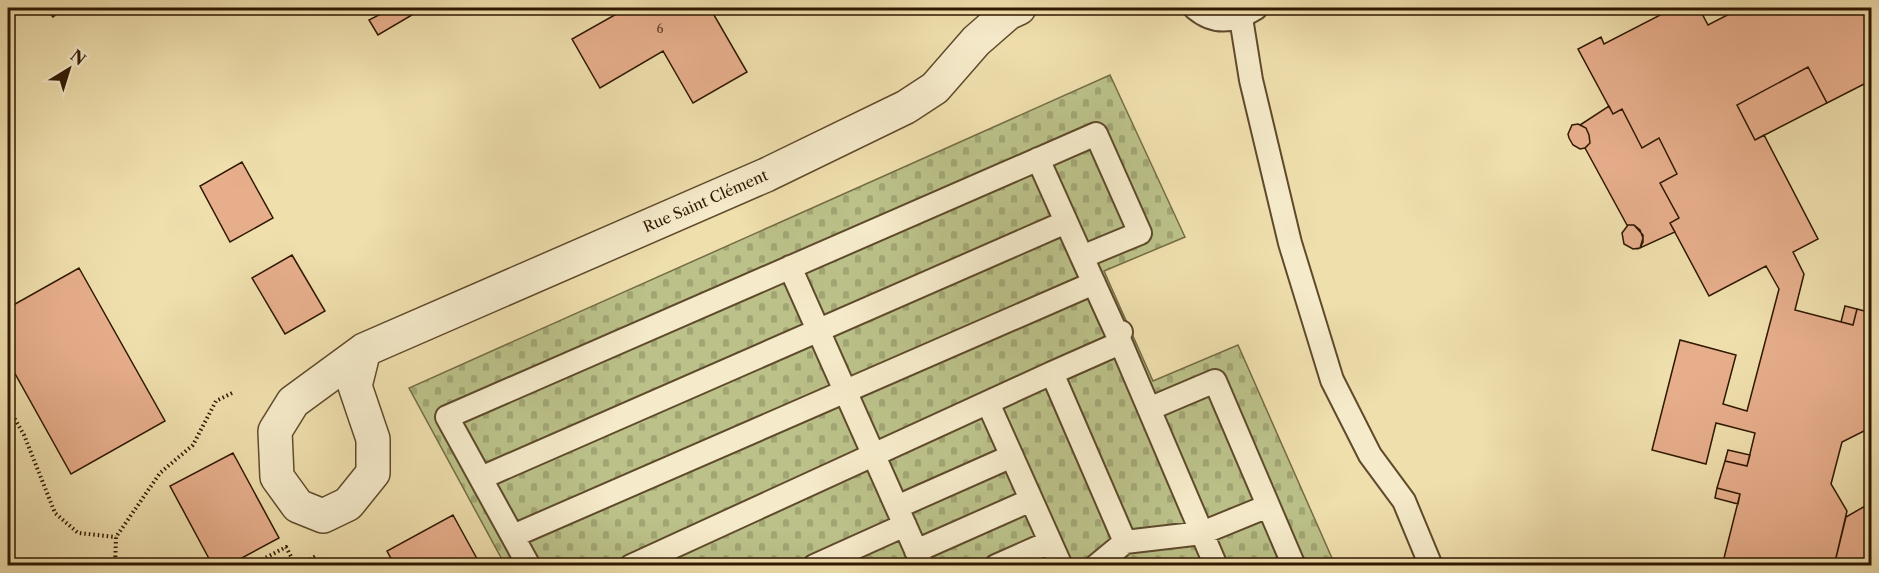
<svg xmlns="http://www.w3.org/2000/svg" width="1879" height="573" viewBox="0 0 1879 573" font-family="'Libre Caslon Text',serif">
<defs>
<pattern id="cemetery-stones" width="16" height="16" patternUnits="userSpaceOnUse" patternTransform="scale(1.5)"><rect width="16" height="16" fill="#bbc189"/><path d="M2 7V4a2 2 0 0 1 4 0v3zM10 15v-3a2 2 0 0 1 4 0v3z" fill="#a1a574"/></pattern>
</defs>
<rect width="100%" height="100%" fill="#efdfad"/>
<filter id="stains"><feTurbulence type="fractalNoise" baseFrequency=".00333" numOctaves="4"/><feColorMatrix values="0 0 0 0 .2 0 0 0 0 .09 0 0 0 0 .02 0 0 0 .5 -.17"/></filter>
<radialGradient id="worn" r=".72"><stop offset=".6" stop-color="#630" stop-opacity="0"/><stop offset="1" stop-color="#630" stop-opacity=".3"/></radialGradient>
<path fill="url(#cemetery-stones)" stroke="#756c44" stroke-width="1.5" d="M1110,75L1185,237L1104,271L1153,381L1238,345L1335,565H505L409,388Z"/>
<path fill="#e7ae8c" stroke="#2f1800" stroke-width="1.5" d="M45,8H64L53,17Z
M392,8H414L417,12L378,35L369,20Z
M627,8H710L747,72L693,103L663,51L600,88L572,39Z
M1669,8H1699L1708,25L1741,8H1860L1870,26L1872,25V80L1827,103L1808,67L1737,105L1755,140L1764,135L1818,239L1793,252L1804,274L1795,310L1853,325L1857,309L1872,313V427L1842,442L1831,484L1847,511L1834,566H1722L1740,494L1717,488L1725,461L1747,466L1755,433L1716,423L1706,464L1652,450L1680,340L1736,355L1723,404L1747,411L1779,289L1766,266L1709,296L1670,223L1679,218L1660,183L1677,174L1659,138L1642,148L1622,109L1613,114L1578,49L1601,37L1604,44L1670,10Z
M1808,67L1827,103L1755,140L1737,105Z
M1609,106L1613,114L1622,109L1642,148L1659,138L1677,174L1660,183L1679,218L1670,223L1675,232L1640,248L1643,242V235L1634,225H1627L1585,148L1590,143L1589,135L1586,128L1580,125Z
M1578,124L1586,128L1589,135L1590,143L1585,148L1580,149L1573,145L1569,138L1568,134L1572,125Z
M242,162L273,218L230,242L200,186Z
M1628,225H1634L1640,230L1643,238L1640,248L1633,249L1624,244L1622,233Z
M292,255L325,311L285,334L252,278Z
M79,268L165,421L71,474L8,361V308Z
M1845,306L1857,309L1853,325L1841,322Z
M1728,450L1750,455L1747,466L1725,461Z
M233,453L279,538L227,566H213L170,486Z
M1717,488L1740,494L1738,504L1715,498Z
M1872,502V566H1834L1846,517Z
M453,515L481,566H395L387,551Z"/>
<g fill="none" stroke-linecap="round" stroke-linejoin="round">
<g stroke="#5f4a2b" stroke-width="26">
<path id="lane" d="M1195,8C1215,25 1236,21 1256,8
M1241,18L1251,80L1290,243L1332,380L1370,455L1404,501L1431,566
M1038,159L1082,257
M790,267L923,566
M1121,332L1117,334L1216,566
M1120,343L1052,373L1125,542L1202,533L1268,506
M988,403L1061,566
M1149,409L1215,381L1294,566
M481,478L1066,222
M897,507L1012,456
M513,536L1094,283
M916,551L1031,500
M529,566L447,417L1096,134L1140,233L1082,257L1117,334
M631,566L1052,373
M814,566L905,525
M996,566L1050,542
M1096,566L1125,542"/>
</g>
<g stroke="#5f4a2b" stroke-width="36">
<g id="street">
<path id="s1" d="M364,350L355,386L373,439V473L348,504L323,516L298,506L277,477L275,431L293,402L364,350L766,175L906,107L935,88L976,41L1008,13L1019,8"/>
</g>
</g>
<path stroke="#2f1800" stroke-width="4" stroke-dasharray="1.5 3" stroke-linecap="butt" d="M8,407L24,435L55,513L78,533L116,537
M115,566L116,537L160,473L193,445L216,401L232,393
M250,566L286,547L296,566
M298,566L316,556"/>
<use href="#lane" stroke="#f5eaca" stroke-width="22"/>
<use href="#street" stroke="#f5eaca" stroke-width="33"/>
</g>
<g text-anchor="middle" stroke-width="4.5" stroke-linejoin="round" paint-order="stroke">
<g font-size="12" fill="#5d3e23">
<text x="660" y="33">6</text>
</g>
<g font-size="15" fill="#2f1800" stroke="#f5eaca">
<text dy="5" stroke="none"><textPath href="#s1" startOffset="798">Rue Saint Clément</textPath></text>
</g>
</g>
<rect width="1879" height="573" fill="none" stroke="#efdfad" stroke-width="30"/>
<rect x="9" y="9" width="1861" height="555" fill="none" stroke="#2f1800" stroke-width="3"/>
<rect x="15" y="15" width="1849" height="543" fill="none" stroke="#2f1800" stroke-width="1.5"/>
<g transform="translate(69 69) rotate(38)" stroke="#f5eaca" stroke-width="4.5" paint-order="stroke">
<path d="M0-4.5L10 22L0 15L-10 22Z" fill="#2f1800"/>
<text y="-9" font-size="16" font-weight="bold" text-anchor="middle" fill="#2f1800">N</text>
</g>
<rect width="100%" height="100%" filter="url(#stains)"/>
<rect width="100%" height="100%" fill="url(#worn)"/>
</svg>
